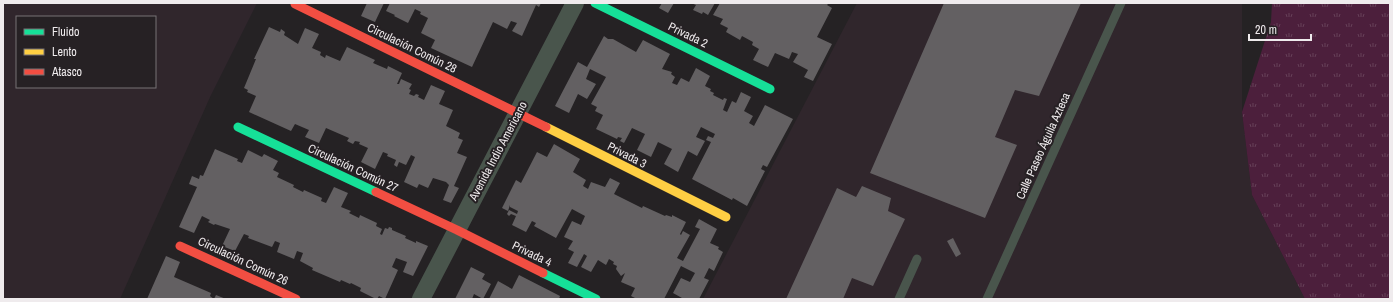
<svg xmlns="http://www.w3.org/2000/svg" width="1393" height="302" viewBox="0 0 1393 302" font-family="'Archivo Narrow',sans-serif">
<defs>
<pattern id="grass-tufts" width="24" height="20" patternUnits="userSpaceOnUse"><rect width="24" height="20" fill="#4c1f3c"/><path d="M3 7l-1-3M5 7V3M7 7l1-3M15 17l-1-3M17 17v-4M19 17l1-3" fill="none" stroke="#664058"/></pattern>
</defs>
<rect width="100%" height="100%" fill="#252224"/>
<path fill="#30262c" fill-rule="evenodd" d="M3,3H257L211,95L120,299H3ZM17,17H155V87H17Z
M857,3H1242V112L1252,195L1305,299H703Z"/>
<path fill="url(#grass-tufts)" d="M1272,3H1390V299H1305L1252,195L1242,112L1271,22Z"/>
<path fill="#636062" d="M367,3H384L375,22L361,16Z
M390,3H541L539,7L536,5L522,36L512,31L517,23L511,21L507,29L493,22L472,67L431,48L435,40L421,33L428,18L420,14L421,12L415,9L408,23L394,16L395,15L386,11Z
M662,3H674L668,13L659,8Z
M691,3H715L708,15L703,12L702,14L693,10L696,5Z
M720,3L828,4L827,5L832,8L817,37L832,44L813,81L804,77L808,70L793,62L798,54L792,52L789,59L775,53L768,67L753,60L759,49L752,45L753,42L742,36L740,40L726,32L728,28L720,24L723,19L713,15Z
M944,3H1081L1039,96L1015,90L995,137L1017,145L985,218L870,173Z
M269,27L280,32L281,29L285,32L284,35L298,44L305,28L319,34L312,48L321,52L320,55L325,58L326,55L340,61L347,47L375,60L373,63L387,69L388,66L402,73L397,84H399L401,79L412,84L409,89L411,90L409,94L414,96L416,94L419,95L418,97L424,100L431,85L445,91L439,104L453,110L446,126L460,133L458,138L463,140L457,153L467,157L454,186L459,188L451,203L443,200L449,185L446,182L433,178L428,188L419,184L417,188L404,182L415,157L411,155L406,165L399,162L397,167L394,165L396,160L387,156L388,154L383,152L375,169L361,162L368,148L359,144L360,142L355,141L353,144L347,141L349,138L326,128L319,143L305,137L309,130L295,124L291,131L249,112L256,96L247,92L248,90L244,88L256,59H254Z
M604,36L608,39H613L636,52L643,40L670,54L662,69L672,72L671,74L675,77L672,83L677,85L681,78L689,82L696,68L710,76L705,86L711,89L710,91L714,93L713,95L723,100L724,98L727,99L723,110L727,112L732,101L736,103L741,92L751,97L744,111L753,116L749,123L754,126L765,105L793,119L767,167L763,165L761,169L765,171L747,206L733,198L732,200L692,179L711,142L706,140L708,136L713,138L715,134L701,127L696,137L705,141L697,156L688,151L678,172L664,164L672,149L658,142L651,157L637,150L645,134L632,128L624,143L620,141L622,138L618,137L617,139L596,129L603,115L595,111L597,107L591,104L606,77L590,69L586,79L596,84L587,99L578,94L569,113L555,106L578,62L587,67Z
M554,144L580,159L573,172L586,180L583,186L588,189L591,182L605,187L610,178L620,183L614,194L642,208L643,206L665,216L666,215L672,217V215L686,222L680,234L681,235L683,231L690,235L677,258L683,261L700,229L695,227L699,219L717,229L710,243L719,247L718,249L723,252L714,271L709,268L704,278L709,280L699,299H682V298L673,293L681,278L690,282L695,273L681,266L664,299H637L631,296L635,288L621,282L625,273L621,276L616,269L617,266L613,264L614,262L609,259L606,265L598,260L591,272L581,267L587,256L584,254L577,267L568,263L574,252L568,249L573,241L564,237L572,221L581,225L585,216L572,209L556,238L534,226L536,223L532,221L526,232L512,225L516,216L511,214L509,216L507,214L509,210L517,214L518,211L510,207V205L508,211L502,208L516,180L521,183L537,152L547,157Z
M215,149L238,159L237,161L242,163L248,150L262,157L264,154L278,161L273,170L279,173L277,177L294,185L293,187L303,192L304,190L322,198L321,201L326,203L334,187L348,193L341,207L351,211L349,213L359,218L360,215L377,223L376,226L382,229L380,234L382,235L385,228L388,229L389,227L392,228V230L406,236L405,238L416,243V241L428,246L413,276L403,272L407,262L396,258L392,267L398,270L385,299L379,296L377,299H376L360,291L361,288L351,283L350,284L341,280L340,282L312,270L313,268L300,261L303,253L297,251L294,259L277,252L280,243L275,241L272,247L248,238L249,236L244,234L235,251L222,246L230,229L215,224L214,225L208,222L210,220L202,216L194,233L179,227L197,187L189,184L192,176L199,179L200,175L203,176Z
M862,186L891,198L888,211L905,219L873,286L852,278L843,299H786L837,188L856,197Z
M953,238L961,254L956,257L947,241Z
M166,256L180,262L174,277L211,293L210,296L214,299L216,295L226,299H147Z
M471,267L485,274L482,279L491,284L483,299L474,294L472,299H455Z
M519,275L560,296L559,299H489L498,281L512,289Z"/>
<g fill="none" stroke-linecap="round" stroke-linejoin="round">
<path stroke="#49554c" stroke-width="9" d="M899,299L917,259
M987,299L1121,3"/>
<path stroke="#49554c" stroke-width="18" d="M421,299L575,3"/>
<path stroke="#16e098" stroke-width="9" d="M595,3L770,89
M238,127L376,192
M543,273L596,299"/>
<path stroke="#ffcf43" stroke-width="9" d="M546,127L726,217"/>
<path stroke="#f24e42" stroke-width="9" d="M295,4L546,127
M376,192L457,230L543,273
M180,246L296,299"/>
</g>
<g text-anchor="middle" stroke-width="4" stroke-linejoin="round" paint-order="stroke">
<g font-size="12" fill="#efebed" stroke="#262124">
<text transform="translate(688 35) rotate(26)" y="4">Privada 2</text>
<text transform="translate(412 48) rotate(26)" y="4">Circulación Común 28</text>
<text transform="translate(1043 146) rotate(-66)" y="4">Calle Paseo Águila Azteca</text>
<text transform="translate(498 151) rotate(-62)" y="4">Avenida Indio Americano</text>
<text transform="translate(627 155) rotate(27)" y="4">Privada 3</text>
<text transform="translate(353 168) rotate(25)" y="4">Circulación Común 27</text>
<text transform="translate(532 254) rotate(26)" y="4">Privada 4</text>
<text transform="translate(243 261) rotate(25)" y="4">Circulación Común 26</text>
</g>
</g>
<rect width="1393" height="302" fill="none" stroke="#efebed" stroke-width="8"/>
<rect x="16" y="16" width="140" height="72" fill="#262124" stroke="#767274"/>
<rect x="24" y="29" width="20" height="6" fill="#16e098" stroke="#767274"/>
<text x="52" y="36" font-size="12" fill="#efebed">Fluido</text>
<rect x="24" y="49" width="20" height="6" fill="#ffcf43" stroke="#767274"/>
<text x="52" y="56" font-size="12" fill="#efebed">Lento</text>
<rect x="24" y="69" width="20" height="6" fill="#f24e42" stroke="#767274"/>
<text x="52" y="76" font-size="12" fill="#efebed">Atasco</text>
<path d="M1249 34v6h62v-6" fill="none" stroke="#efebed" stroke-width="2"/>
<text x="1255" y="34" font-size="12" fill="#efebed" stroke="#262124" stroke-width="3" paint-order="stroke">20 m</text>
</svg>
